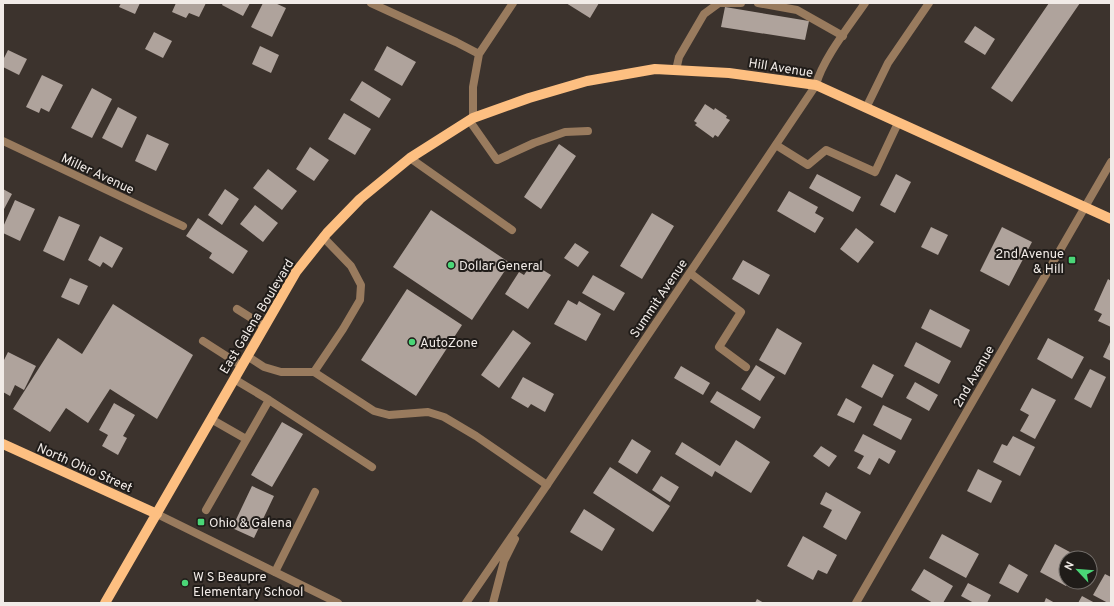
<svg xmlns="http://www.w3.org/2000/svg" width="1114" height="606" viewBox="0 0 1114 606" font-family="Overpass,sans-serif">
<rect width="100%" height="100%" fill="#3c332d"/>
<path fill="#afa39c" d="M121,3H140L135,14L119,7Z
M176,3H206L199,17L189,13L186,18L172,12Z
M223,3H250L243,16L222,5Z
M263,3H275L286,8L272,37L251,27Z
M566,3H599L590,18Z
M1049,3H1080L1012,102L991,88Z
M725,7L809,21L805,40L721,27Z
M975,26L995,39L985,55L964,42Z
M154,32L172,41L163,58L145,49Z
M260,46L279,55L271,73L252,64Z
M387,46L416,62L402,86L374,70Z
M8,50L27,59L19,75L3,67V60Z
M42,75L63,85L49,112L41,108L39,113L26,107Z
M362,81L391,99L379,118L350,100Z
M92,88L112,99L92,138L71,128Z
M705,104L714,110L715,108L727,116L726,118L730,120L718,137L715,135L713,138L695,125L697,123L694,121Z
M118,107L137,117L122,148L102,138Z
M344,113L371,129L355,155L328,139Z
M147,134L169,144L156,171L135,161Z
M559,144L576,156L541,209L524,197Z
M310,147L329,160L314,181L296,169Z
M268,169L297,191L282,210L253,188Z
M817,174L861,197L853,212L809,188Z
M896,174L911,182L895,213L880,205Z
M3,189L12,194L3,211Z
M225,189L239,199L222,225L208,215Z
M789,191L818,207L815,213L824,218L815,233L777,211Z
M15,200L35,209L20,241L3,233V227Z
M255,205L278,223L263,242L240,224Z
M431,210L510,263L472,320L393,267Z
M652,213L674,226L642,279L620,266Z
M59,216L80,225L64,261L43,251Z
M198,218L248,251L233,274L209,258L212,253L186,236Z
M931,227L948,235L938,255L921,247Z
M1002,227L1032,242L1009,286L980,271Z
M856,228L874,242L858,263L840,249Z
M100,236L123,248L112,268L103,262L100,267L88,260Z
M575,243L589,252L578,267L564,258Z
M743,260L770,275L759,295L732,279Z
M532,263L551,275L528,309L505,294L519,272L524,275Z
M593,275L625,293L614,311L582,293Z
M70,278L88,286L79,305L61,297Z
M1108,279L1111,281V327L1098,321L1102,314L1094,310Z
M407,289L462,325L416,396L361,360Z
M568,300L577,305L579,301L601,314L586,341L554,324Z
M113,304L193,355L157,419L110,389L88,423L66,408L50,432L13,409L58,338L82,354Z
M930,309L970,330L961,348L921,328Z
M777,328L802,343L785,375L759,360Z
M513,330L531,343L499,388L481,375Z
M1048,338L1084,357L1072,379L1037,359Z
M1111,340V361L1103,357Z
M916,342L951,361L939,384L904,366Z
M8,352L36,366L24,390L15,385L10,396L3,392V362Z
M873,364L894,375L882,398L861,387Z
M756,365L775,377L760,401L741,389Z
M681,366L710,383L703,395L674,378Z
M1090,369L1106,377L1091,408L1074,399Z
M523,377L554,394L545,412L531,404L528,408L511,398Z
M915,382L938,395L929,411L906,398Z
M1032,388L1056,400L1035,439L1020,431L1029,415L1020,410Z
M717,391L761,417L754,429L710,402Z
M846,398L862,407L854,423L837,415Z
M114,403L135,415L123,436L127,438L118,455L102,446L108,435L99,430Z
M883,405L912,419L901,440L873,425Z
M282,422L303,434L272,487L251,475Z
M863,434L896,451L889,464L879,458L870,475L857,468L864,456L854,451Z
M1013,436L1035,447L1020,476L993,462L1002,444L1007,446Z
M632,439L651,451L637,474L618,462Z
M736,440L770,462L751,493L715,471L712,477L675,454L682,442L720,466Z
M821,446L837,456L829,467L813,456Z
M610,467L670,506L653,532L593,493Z
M978,469L1002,481L991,503L967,491Z
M661,476L679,487L670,502L652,490Z
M252,486L274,496L254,538L232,528Z
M826,492L861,512L846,540L823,527L832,510L820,504Z
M584,509L615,529L602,551L570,532Z
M942,534L979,554L966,578L929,558Z
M803,536L837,555L827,574L818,570L813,580L787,566Z
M1055,544L1081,558H1066V582H1069L1066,586L1040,572Z
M1009,564L1028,575L1018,593L999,583Z
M924,569L953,586L943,603H933L911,590Z
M1105,574L1111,577V603H1108L1093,595Z
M968,583L991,595L987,603H974L961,596Z
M1082,596L1095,603H1078Z
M1046,598L1055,603H1044Z
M757,599L764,603H755Z"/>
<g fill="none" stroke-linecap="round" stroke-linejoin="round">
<path stroke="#997b5e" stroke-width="8" d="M758,3L797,10L843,36
M676,70L679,57L704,14L719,3H741
M866,108L888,63L929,3
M469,120L497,160L534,143L565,132L588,131
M776,145L808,165L826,150L875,172L898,123
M410,158L512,230
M690,273L741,312L719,347L746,367
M237,309L264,326
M203,341L242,366
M247,356L264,367L281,372H314L374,411L389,415L428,412L444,417L476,436L547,485
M314,372L343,329L360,300L361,285L351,266L323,237
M234,379L269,400
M211,419L246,439
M206,510L269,400L372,467
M275,572L315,492"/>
<path stroke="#997b5e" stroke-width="8" d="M371,3L456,42L479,54
M473,118V87L479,54L513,3
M3,141L183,226
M157,514L338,603
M466,603L547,485L816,85C822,60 850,25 865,3
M493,603L504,561L515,539
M856,603L1111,162"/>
<path stroke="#fdbf81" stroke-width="10" d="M3,444L157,514
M105,603L296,272L327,233L360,199L410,158L473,118L529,98L587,81L655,69L729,73L816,85L1111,219"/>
</g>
<g fill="#4ad677" stroke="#201c19" stroke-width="1.5">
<rect x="1068" y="256" width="8" height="8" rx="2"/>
<circle cx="451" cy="265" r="4"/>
<circle cx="412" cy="342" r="4"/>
<rect x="197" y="518" width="8" height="8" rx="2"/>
<circle cx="185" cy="583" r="4"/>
</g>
<g text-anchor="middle" stroke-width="4" stroke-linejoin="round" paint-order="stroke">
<g font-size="13" fill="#f1ebe7" stroke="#201c19">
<text transform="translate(781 67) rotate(9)" y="5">Hill Avenue</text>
<text transform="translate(98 173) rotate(25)" y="5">Miller Avenue</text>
<text transform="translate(658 298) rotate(-56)" y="5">Summit Avenue</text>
<text transform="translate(256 316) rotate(-59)" y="5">East Galena Boulevard</text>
<text transform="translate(973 376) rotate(-60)" y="5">2nd Avenue</text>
<text transform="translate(85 467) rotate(24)" y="5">North Ohio Street</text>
</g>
<g font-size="13" fill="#f1ebe7" stroke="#201c19" text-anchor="start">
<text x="1064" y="258" text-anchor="end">2nd Avenue<tspan x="1064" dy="15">&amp; Hill</tspan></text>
<text x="459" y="270">Dollar General</text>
<text x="420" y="347">AutoZone</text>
<text x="209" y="527">Ohio &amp; Galena</text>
<text x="193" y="581">W S Beaupre<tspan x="193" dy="15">Elementary School</tspan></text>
</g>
</g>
<rect width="1114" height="606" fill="none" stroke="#f1ebe7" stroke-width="8"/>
<g transform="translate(1078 570) rotate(296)"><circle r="19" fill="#201c19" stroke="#746f6b"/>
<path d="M0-3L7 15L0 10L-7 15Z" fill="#4ad677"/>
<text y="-6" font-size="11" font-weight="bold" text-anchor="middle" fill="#f1ebe7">N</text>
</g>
</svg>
